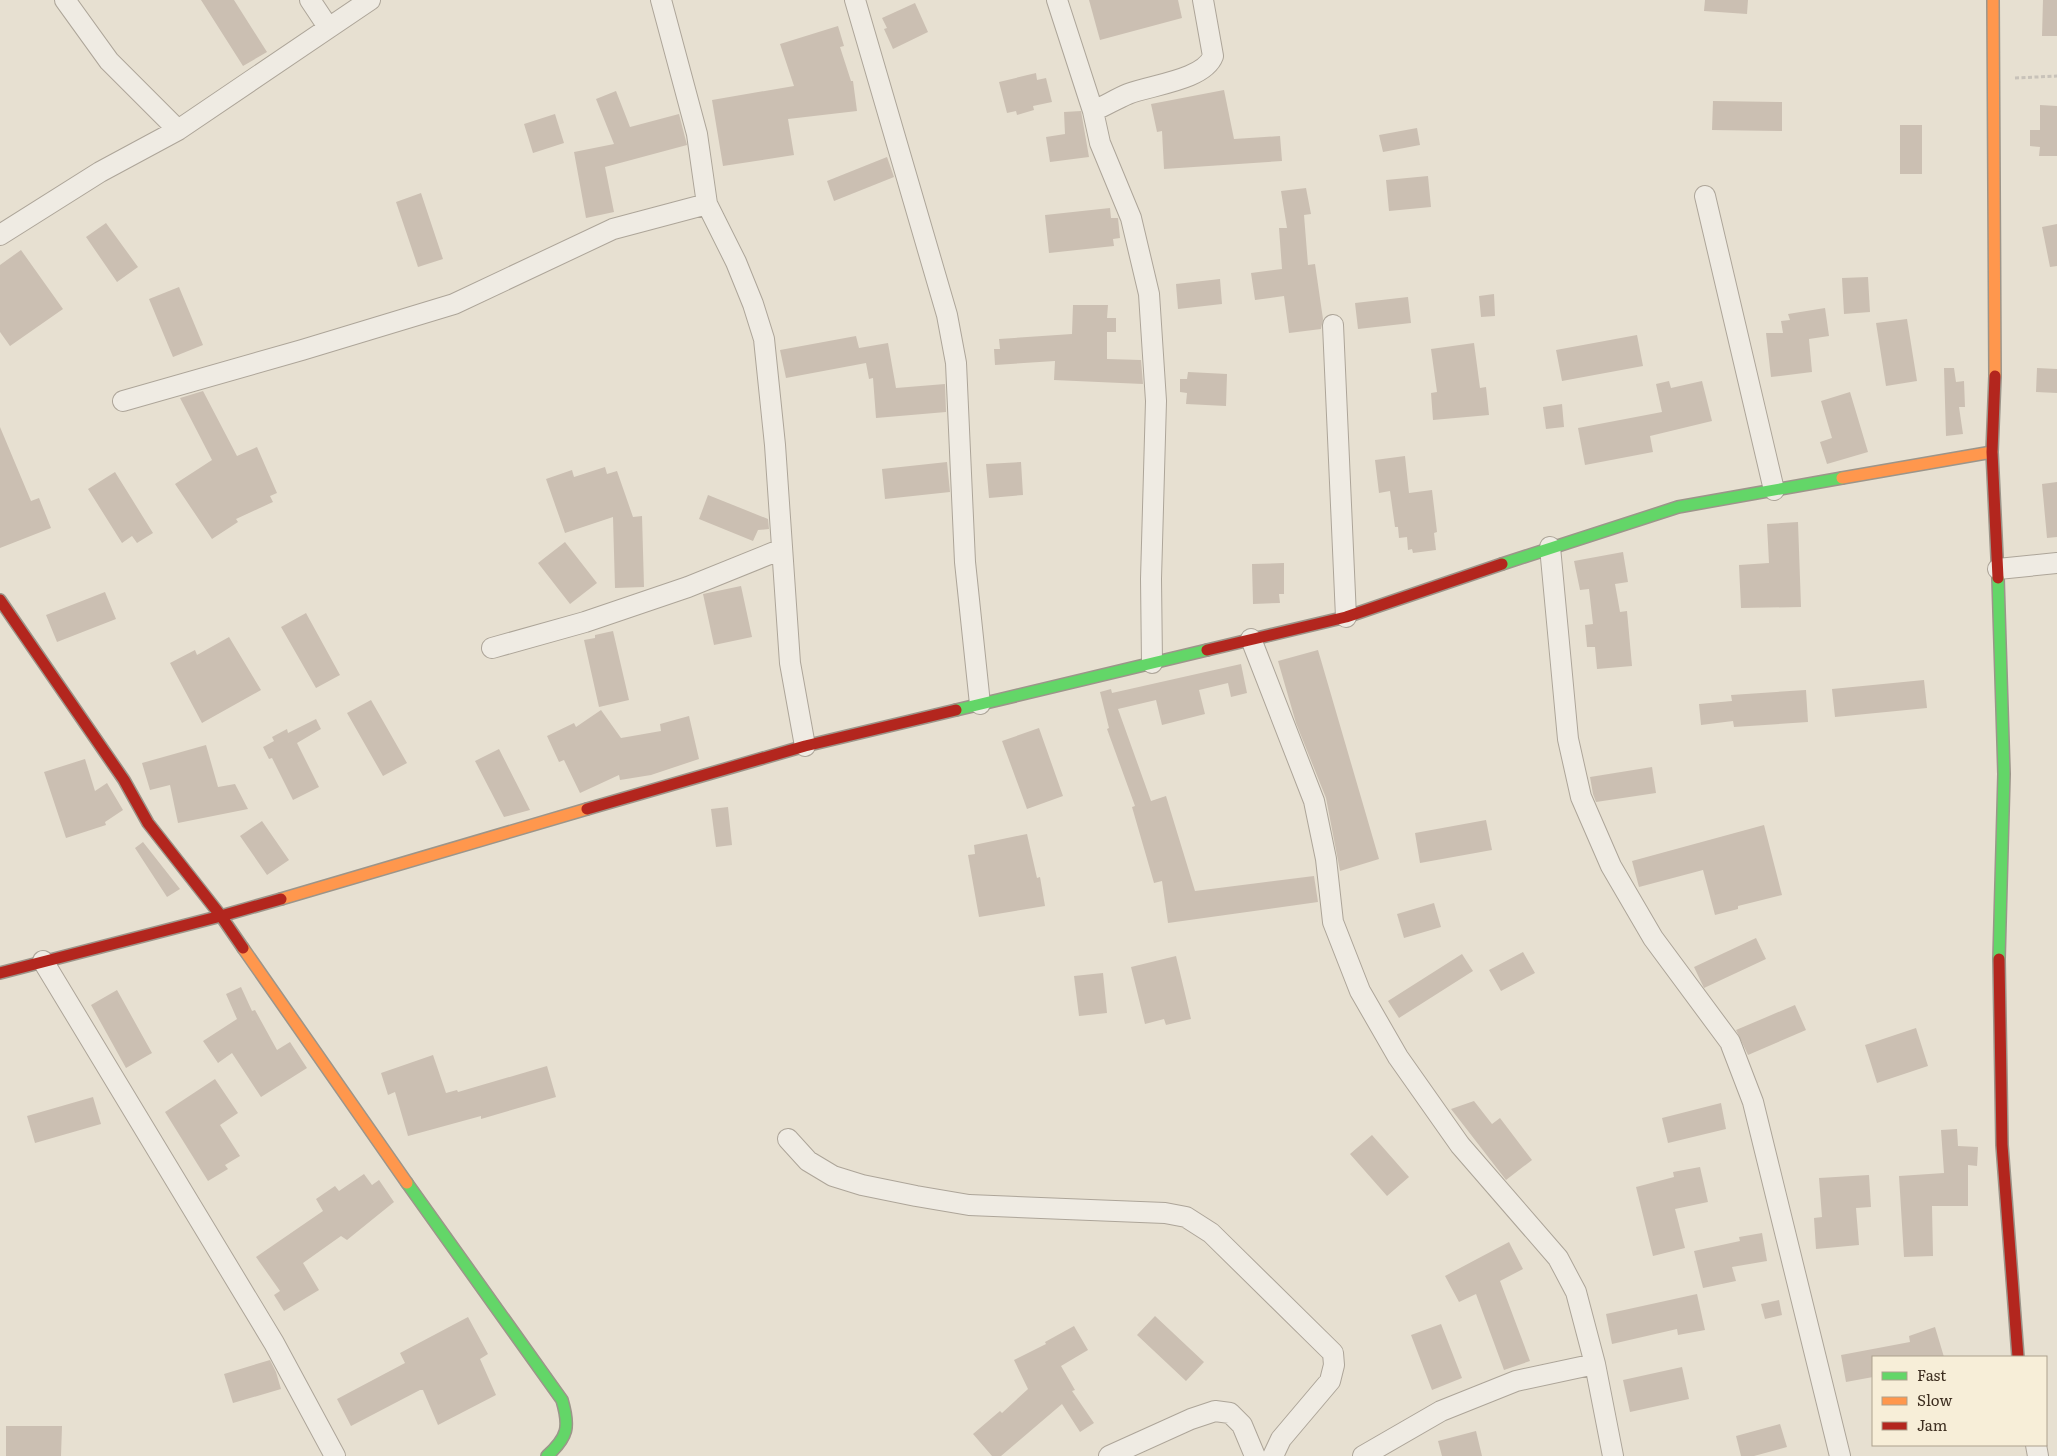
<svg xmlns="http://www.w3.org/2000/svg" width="2057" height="1456" viewBox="0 0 2057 1456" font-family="Literata,serif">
<rect width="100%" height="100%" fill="#e7e0d1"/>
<path fill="#cbbfb2" d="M201,0H234L267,52L243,66Z
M1089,0H1178L1182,18L1100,40Z
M1705,0H1748L1747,14L1704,11Z
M2043,0H2057V36H2042Z
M915,3L928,32L893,49L884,29L887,28L882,18Z
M838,26L844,46L840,47L851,81H853L857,111L788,119L794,155L723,166L712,100L794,86L780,44Z
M1036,73L1037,80L1046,78L1052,102L1033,106L1034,110L1017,115L1016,111L1007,113L999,82Z
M1224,90L1234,139L1280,136L1282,161L1164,169L1162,131L1157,132L1151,104Z
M616,91L630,127L679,114L687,145L605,167L614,212L586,218L574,152L614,144L596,99Z
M1713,101L1782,102V131L1712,130Z
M2040,105L2057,106V156H2039L2040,147L2030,146V130H2040Z
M1081,111L1089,157L1050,162L1046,137L1065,134L1064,112Z
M555,114L564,143L533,153L524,124Z
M1900,125H1922V174H1900Z
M1417,128L1420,145L1383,152L1379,135Z
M887,157L894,177L834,201L827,181Z
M1428,176L1431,207L1389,211L1386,180Z
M1306,188L1311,214L1304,215L1308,265L1315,264L1323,319L1321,329L1289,333L1284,296L1255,300L1251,273L1282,269L1279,228H1287L1281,191Z
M421,193L443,259L418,267L396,202Z
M1110,208L1111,218H1118L1120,238L1113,239L1114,246L1049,253L1045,215Z
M106,223L138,267L117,282L86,237Z
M2057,224V266L2050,267L2042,227Z
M21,250L63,309L10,346L0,332V265Z
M1868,277L1870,312L1844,314L1842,278Z
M1220,279L1222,304L1178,309L1176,284Z
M179,287L203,345L173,357L149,299Z
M1494,294L1495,316L1481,317L1479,296Z
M1408,297L1411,323L1358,329L1355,303Z
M1073,305H1108L1107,318H1116V332H1107V359L1141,360L1143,384L1054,380L1055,361L995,365L994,349H1000L999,339L1072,334Z
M1825,308L1829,336L1809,339L1812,372L1771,377L1766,333H1783L1781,321L1790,320L1788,314Z
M1907,319L1917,381L1886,386L1876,323Z
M1637,335L1643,366L1562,381L1556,350Z
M856,336L859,348L888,343L896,388L945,384L946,412L876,418L873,378L869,379L866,363L786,378L780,350Z
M1474,343L1480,388L1486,387L1489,415L1433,420L1431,393L1437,392L1431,349Z
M1944,368H1954L1956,382L1964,381L1965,407H1959L1963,434L1946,436Z
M2037,368L2057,369V393L2036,392Z
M1188,372L1227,374L1226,406L1186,404L1187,393L1180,392V379H1187Z
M1669,381L1671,388L1702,381L1712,421L1650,436L1653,452L1585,465L1578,428L1662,412L1656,384Z
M203,391L237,456L257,447L277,493L270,496L273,502L236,519L238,522L212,539L175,484L212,460L180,398Z
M1850,392L1868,452L1827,464L1820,442L1832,438L1821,401Z
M1562,404L1564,427L1546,429L1543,407Z
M0,427L31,501L39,498L51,528L0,548Z
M1405,456L1409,493L1432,490L1437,532L1434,533L1436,550L1413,553L1412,549L1408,550L1407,537L1399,538L1398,527H1395L1390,491L1379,493L1375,460Z
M947,462L950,492L885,499L882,469Z
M1021,462L1023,495L989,498L986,464Z
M605,467L607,474L617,471L633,517L642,516L644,587L615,588L613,517L565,533L546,479L572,470L574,477Z
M115,472L153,533L137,543L132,536L122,543L88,489Z
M2057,482V537L2047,538L2042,484Z
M708,495L768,519L769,529L758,530L753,541L699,519Z
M1798,522L1801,607L1741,608L1739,565L1769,563L1767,524Z
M565,542L597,583L570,604L538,563Z
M1623,552L1628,582L1615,584L1620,612L1627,611L1632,666L1597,669L1595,647H1587L1585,625L1593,624L1589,589L1580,590L1574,561Z
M1284,563V594H1279L1280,603L1253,604L1252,564Z
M741,586L752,637L714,645L703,594Z
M105,592L116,619L57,642L46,615Z
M306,613L340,675L316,688L281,627Z
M613,631L629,700L599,707L584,640L595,638V635Z
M229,637L261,690L202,723L170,663L195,650L197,655Z
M1318,650L1379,859L1340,871L1326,798L1296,723L1278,661Z
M1241,664L1247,693L1231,697L1228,683L1199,690L1205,714L1162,725L1156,700L1118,709L1151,801L1166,796L1195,891L1314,876L1318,902L1168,923L1162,881L1154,883L1132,807L1135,806L1107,729L1109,728L1100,692L1111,689L1112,693Z
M1924,680L1927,708L1835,717L1832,689Z
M1806,690L1808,722L1734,727L1733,721L1701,725L1699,704L1732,701L1731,695Z
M371,700L407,763L383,776L347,713Z
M601,710L621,738L661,731L660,724L689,716L699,759L651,775L620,780L619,775L580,793L564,760L559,762L547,736L574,723L576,727Z
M316,719L321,729L297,743L319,787L293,800L272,758L269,759L263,747L274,741L272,737L287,729L288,733Z
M1039,728L1063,796L1027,809L1002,741Z
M206,745L218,787L235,784L248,809L178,823L170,785L150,790L142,763Z
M499,749L530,810L504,817L475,761Z
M85,759L95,791L107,783L123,810L105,822L106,825L66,838L44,772Z
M1652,767L1656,793L1596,802L1593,794L1590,777Z
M728,807L732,845L716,847L711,809Z
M1486,820L1492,850L1420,863L1415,833Z
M262,821L289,860L267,875L240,836Z
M1764,825L1782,895L1738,906V909L1715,915L1703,870L1639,887L1632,861Z
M1027,834L1037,878L1040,877L1045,906L979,917L968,855L975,854L974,845Z
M143,842L180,889L167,897L135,848Z
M1434,903L1441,927L1404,938L1397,914Z
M1756,938L1766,959L1704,988L1694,967Z
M1523,952L1535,973L1501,991L1489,970Z
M1462,954L1473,971L1399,1018L1388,1001Z
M1176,956L1191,1019L1166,1025L1164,1019L1145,1024L1131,967Z
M1103,973L1107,1013L1079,1016L1074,976Z
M241,987L252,1011L255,1010L277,1050L290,1042L307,1068L261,1097L232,1053L218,1063L203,1041L237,1019L226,994Z
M117,990L152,1053L126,1068L91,1005Z
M1795,1005L1806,1030L1748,1055L1736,1030Z
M1916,1028L1928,1066L1877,1083L1865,1045Z
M433,1055L446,1093L457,1090L458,1092L547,1066L556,1097L481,1119V1116L408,1136L395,1092L388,1095L381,1073Z
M215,1079L238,1113L220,1125L240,1156L225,1165L228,1169L208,1181L165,1112Z
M93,1097L101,1124L35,1143L27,1116Z
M1474,1101L1492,1124L1500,1118L1532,1160L1506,1180L1451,1109Z
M1721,1103L1726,1129L1668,1143L1662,1118Z
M1957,1129L1958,1146L1978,1147L1977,1166L1968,1165V1206H1932L1933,1256L1904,1257L1899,1176L1944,1173L1941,1130Z
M1372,1135L1409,1177L1387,1196L1350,1154Z
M1700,1167L1708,1202L1675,1209L1685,1248L1653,1256L1636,1187L1674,1177L1673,1172Z
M364,1174L372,1185L379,1180L394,1202L347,1240L341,1236L303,1263L319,1290L284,1311L274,1295L280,1291L256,1257L323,1211L316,1199L335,1186L339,1191Z
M1869,1175L1871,1207L1856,1208L1859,1245L1816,1249L1814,1218L1822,1217L1819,1178Z
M1762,1233L1767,1261L1732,1267L1736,1281L1703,1288L1694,1251L1740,1241L1739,1237Z
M1509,1242L1523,1269L1500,1281L1530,1361L1504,1370L1476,1294L1459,1302L1445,1276Z
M1697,1294L1705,1330L1678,1335L1677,1329L1612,1344L1606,1314Z
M1779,1300L1782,1315L1765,1319L1761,1304Z
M1155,1316L1204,1362L1186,1381L1137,1335Z
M468,1317L488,1354L480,1359L496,1395L438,1425L423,1390H420L351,1426L337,1399L405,1363L400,1353Z
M1441,1324L1462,1378L1432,1390L1411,1335Z
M1074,1326L1088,1350L1061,1366L1075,1390L1072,1391L1094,1423L1080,1432L1062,1404L1001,1456H992L973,1434L1000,1411L1002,1413L1028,1389L1014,1360L1046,1344L1045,1342Z
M1935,1327L1944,1357H1873V1377L1846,1382L1841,1355L1910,1342L1909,1336Z
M270,1360L276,1372L281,1389L233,1403L224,1374Z
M1682,1367L1689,1399L1630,1412L1623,1380Z
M1780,1424L1787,1447L1754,1456H1741L1736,1436Z
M6,1426H62L61,1456H6Z
M1476,1431L1482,1456H1442L1438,1441Z"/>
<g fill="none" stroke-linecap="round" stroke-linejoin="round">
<g stroke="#ada599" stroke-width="22">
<path id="street" d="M65,0L109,61L178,130
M310,0L328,27
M661,0L697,134L707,204L736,262L753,304L764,339L775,445L790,663L805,746
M855,0L947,315L956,363L965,562L980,704
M1057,0L1093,111
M1705,196L1774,490
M0,235L100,172L178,130L370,0
M1333,325L1346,617
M123,401L302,350L454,304L613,229L707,204
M1550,547L1568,739L1581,797L1611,866L1653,938L1730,1042L1753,1102L1840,1456
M1998,569L2057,563
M1251,639L1314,801L1326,859L1333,922L1360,991L1398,1057L1460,1145L1558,1258L1576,1292L1595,1364L1613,1456
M492,648L585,622L688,587L782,549
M1152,663L1151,579L1156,401L1149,294L1131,218L1100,143L1093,111C1105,106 1116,99 1128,94C1151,85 1204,80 1213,56L1203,0
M43,961L274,1343L335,1456
M788,1139L808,1161L833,1176L862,1185L916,1196L969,1205L1165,1213L1186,1217L1211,1233L1333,1353L1334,1365L1330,1381L1281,1439L1273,1456
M2036,1445L2038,1456
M1109,1456L1191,1419L1215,1411L1230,1413L1242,1425L1255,1456
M1363,1456L1441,1411L1516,1381L1595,1364"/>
</g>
<g stroke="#9c958a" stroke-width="14">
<path id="fast" d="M1502,564L1678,507L1842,478
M1998,578L2004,774L1999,959
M956,710L1207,650
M407,1183L562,1400C570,1427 568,1437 547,1456"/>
</g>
<g stroke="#9c958a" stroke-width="14">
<path id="slow" d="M1993,0L1995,376
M1842,478L1992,452
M281,899L587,809
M243,948L407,1183"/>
</g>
<g stroke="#9c958a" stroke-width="14">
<path id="jam" d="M1995,376L1992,452L1998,578
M0,600L124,780L148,823L221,916L243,948
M1207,650L1346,617L1502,564
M587,809L805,746L956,710
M1999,959L2002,1145L2018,1357
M0,973L221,916L281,899"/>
</g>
<path stroke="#c8c2b9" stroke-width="3" stroke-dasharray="4 2.5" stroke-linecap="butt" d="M2015,78L2057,76"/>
<use href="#street" stroke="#efebe3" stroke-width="20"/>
<use href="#fast" stroke="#63d668" stroke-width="11"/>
<use href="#slow" stroke="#ff974d" stroke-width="11"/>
<use href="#jam" stroke="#b3261e" stroke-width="11"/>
</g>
<rect x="1872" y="1356" width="175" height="90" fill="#f7eed8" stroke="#ada18e"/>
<rect x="1882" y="1372" width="25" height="8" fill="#63d668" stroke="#ada18e"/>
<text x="1917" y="1381" font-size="15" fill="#3d2e20">Fast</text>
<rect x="1882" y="1397" width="25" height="8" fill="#ff974d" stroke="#ada18e"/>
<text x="1917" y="1406" font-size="15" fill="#3d2e20">Slow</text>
<rect x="1882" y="1422" width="25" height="8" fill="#b3261e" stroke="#ada18e"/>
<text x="1917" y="1431" font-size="15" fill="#3d2e20">Jam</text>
</svg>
